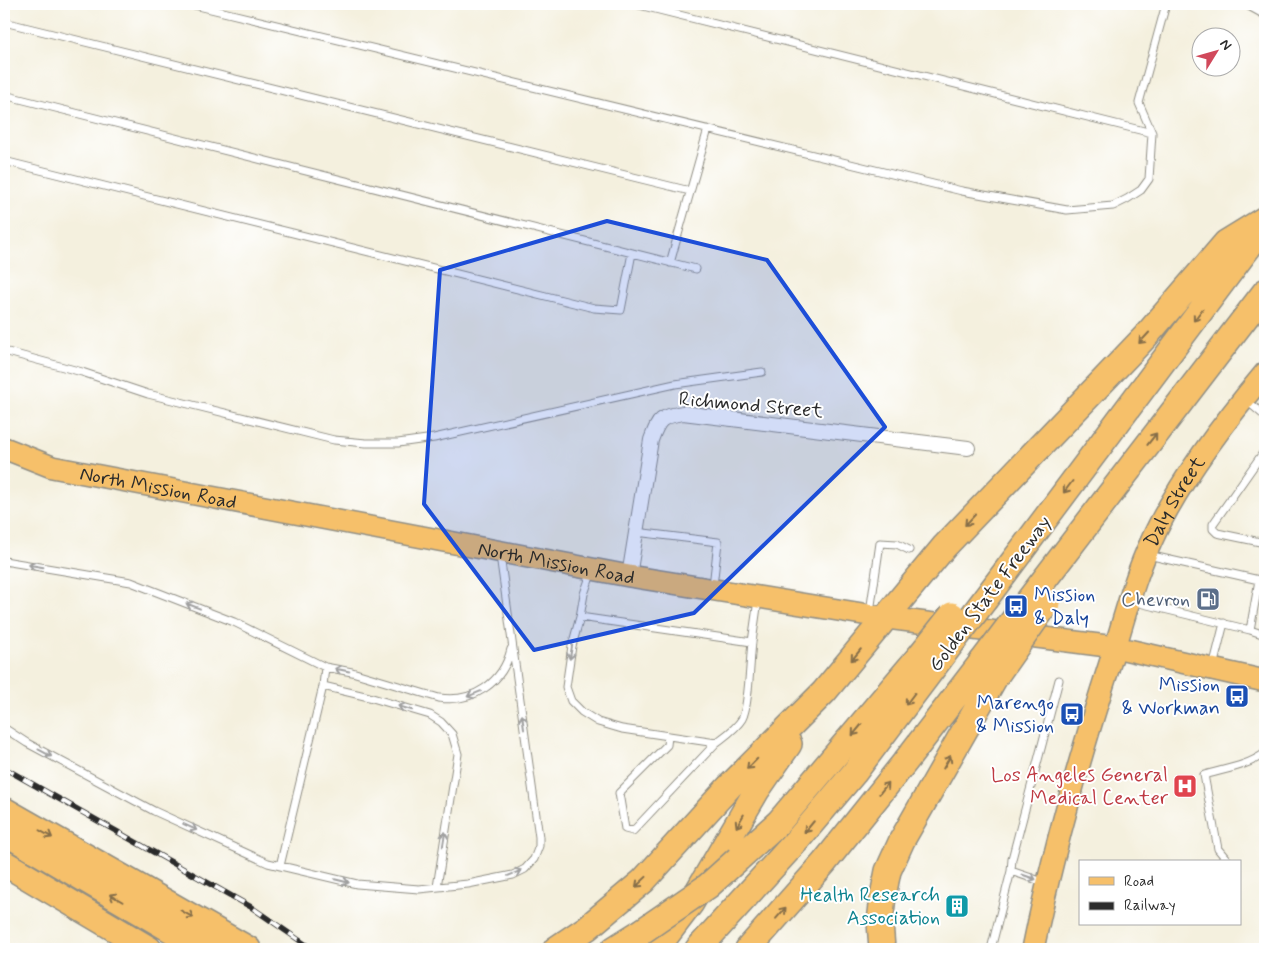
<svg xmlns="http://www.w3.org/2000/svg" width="1269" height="953" viewBox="0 0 1269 953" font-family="Mynerve,sans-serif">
<rect width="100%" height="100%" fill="#fff"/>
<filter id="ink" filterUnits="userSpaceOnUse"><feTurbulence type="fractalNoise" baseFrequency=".02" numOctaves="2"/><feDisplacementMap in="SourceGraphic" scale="10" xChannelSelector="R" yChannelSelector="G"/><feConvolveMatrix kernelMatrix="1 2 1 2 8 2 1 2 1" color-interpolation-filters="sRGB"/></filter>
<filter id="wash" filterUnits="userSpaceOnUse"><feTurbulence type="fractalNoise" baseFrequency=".0096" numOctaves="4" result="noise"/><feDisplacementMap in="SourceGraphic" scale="20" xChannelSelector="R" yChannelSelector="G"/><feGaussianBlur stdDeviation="1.12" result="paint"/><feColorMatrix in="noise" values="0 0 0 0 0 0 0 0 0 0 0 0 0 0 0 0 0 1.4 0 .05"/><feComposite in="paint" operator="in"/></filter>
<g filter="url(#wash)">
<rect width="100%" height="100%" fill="#f4f0de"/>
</g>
<g filter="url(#ink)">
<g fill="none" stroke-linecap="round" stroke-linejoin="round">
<g stroke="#908e84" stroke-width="9">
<path id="service" d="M190,4L962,191L1067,210L1113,206L1127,199L1141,190L1149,179L1152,133L1139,103L1166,4
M635,4L1152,133
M1245,4L1265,15
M4,22L690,191
M4,95L696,269
M4,161L594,308L621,310L632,253
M670,263L708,129
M4,351L82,372L148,394L334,440L366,443H398L434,438L675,384L762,372
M1246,400L1265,416
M1265,450L1213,524V529L1217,533L1265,543
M636,532L718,542L713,586
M4,561L131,582L234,622L325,667L352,672L439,698C473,703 503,683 511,649
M592,571L584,594L580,617L752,642L758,600
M1131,601L1250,630L1259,580L1148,555
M870,612L880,543L897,544L909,550
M580,617L572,646L566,687L571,701L582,712L598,722L622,729L716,743C725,736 736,729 742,719C749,707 750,659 752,642
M1250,630L1265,635
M1213,667L1224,623
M323,686L369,697L430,715L441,722L452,734L458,754L437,887
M4,728L27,743L154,811L268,863L357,884L419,889L468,884L513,875L525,869L534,859L539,846V837L500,555
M668,736L667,745L619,793L625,829L633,831L716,743
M1228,861L1218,849L1204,775C1225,769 1248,766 1265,753
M280,866L323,686L325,667
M1011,871L1046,883
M991,949L1011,871L1012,859L1059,680"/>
</g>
<g stroke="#908e84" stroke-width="16">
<path id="minor" d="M629,576L651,440C659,418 661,417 683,413L968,448"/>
</g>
<g stroke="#908e84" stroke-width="24">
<g id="primary">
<path id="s1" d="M4,448L52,467L629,576L887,618L1115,647L1265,681"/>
<path id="s2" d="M1033,949C1053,851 1080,756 1111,660C1124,621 1133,580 1151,542C1177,483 1224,422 1265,373"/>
</g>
</g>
<g stroke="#908e84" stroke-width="28">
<path id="motorway" d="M986,598L1265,225
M1025,605L1265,292
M4,810L248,949
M4,832L204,949
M738,859L779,822L922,653
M4,863L149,949
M556,949L587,928L643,881L729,787L824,692L944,547L1145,337L1226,243L1265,219
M614,949L641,932
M656,949L691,903L757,790L789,744
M698,949L799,838L854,773L939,660
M748,949L824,863L905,762L981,663
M882,949L880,922L883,896L888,871L902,840L995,677"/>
</g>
<use href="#service" stroke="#fff" stroke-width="7"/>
<use href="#minor" stroke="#fff" stroke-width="14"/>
<use href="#primary" stroke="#f6c06b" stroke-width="21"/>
<use href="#motorway" stroke="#f6c06b" stroke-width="25"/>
<g stroke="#2b2b2b" stroke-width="5.5">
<path id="rail" d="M4,768L251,907L312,949"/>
</g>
<use href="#rail" stroke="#fff" stroke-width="4" stroke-dasharray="11" stroke-linecap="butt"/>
<g stroke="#908e84" stroke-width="28" stroke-linecap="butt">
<path id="motorway-bridge" d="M922,653L952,615
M939,660L986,598
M981,663L1025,605
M995,677L1047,603
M641,932L708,886L738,859"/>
</g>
<use href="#motorway-bridge" stroke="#f6c06b" stroke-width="25"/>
</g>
<defs><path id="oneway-shaft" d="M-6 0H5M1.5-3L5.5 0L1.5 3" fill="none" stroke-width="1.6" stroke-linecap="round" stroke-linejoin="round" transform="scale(1.25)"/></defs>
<g stroke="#866e48">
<use href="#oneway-shaft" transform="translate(1198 315) rotate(127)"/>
<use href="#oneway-shaft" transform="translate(1144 338) rotate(133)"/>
<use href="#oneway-shaft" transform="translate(1152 439) rotate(-52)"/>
<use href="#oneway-shaft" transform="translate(1068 487) rotate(127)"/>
<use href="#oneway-shaft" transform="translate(970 520) rotate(133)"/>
<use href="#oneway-shaft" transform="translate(856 655) rotate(130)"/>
<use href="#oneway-shaft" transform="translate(910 699) rotate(127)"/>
<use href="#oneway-shaft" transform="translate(857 730) rotate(130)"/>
<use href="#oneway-shaft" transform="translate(947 762) rotate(-60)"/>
<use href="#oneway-shaft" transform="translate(752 764) rotate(135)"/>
<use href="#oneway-shaft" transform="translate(884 788) rotate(-51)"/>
<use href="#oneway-shaft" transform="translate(740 821) rotate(120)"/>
<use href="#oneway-shaft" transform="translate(809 827) rotate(130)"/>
<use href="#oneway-shaft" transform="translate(46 834) rotate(30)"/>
<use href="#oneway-shaft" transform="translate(641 882) rotate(137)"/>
<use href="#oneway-shaft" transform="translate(116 898) rotate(-150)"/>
<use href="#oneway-shaft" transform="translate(781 913) rotate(-49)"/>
<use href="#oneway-shaft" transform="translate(187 914) rotate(30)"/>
</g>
<g stroke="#a0a0a0">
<use href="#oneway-shaft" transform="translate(36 566) rotate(-171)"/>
<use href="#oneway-shaft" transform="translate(193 606) rotate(-159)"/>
<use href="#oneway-shaft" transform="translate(571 652) rotate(100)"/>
<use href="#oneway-shaft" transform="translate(342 670) rotate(-169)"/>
<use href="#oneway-shaft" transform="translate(474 694) rotate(158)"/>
<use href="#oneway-shaft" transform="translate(405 708) rotate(-163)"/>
<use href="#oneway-shaft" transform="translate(523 722) rotate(-98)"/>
<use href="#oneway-shaft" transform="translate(45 753) rotate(28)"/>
<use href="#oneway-shaft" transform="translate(190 827) rotate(25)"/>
<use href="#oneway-shaft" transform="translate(444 839) rotate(-81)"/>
<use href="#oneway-shaft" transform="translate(515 873) rotate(-22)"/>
<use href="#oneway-shaft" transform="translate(1029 877) rotate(19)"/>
<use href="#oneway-shaft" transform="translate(342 881) rotate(13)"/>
</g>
</g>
<path fill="#1d4ed8" fill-opacity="0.2" stroke="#1d4ed8" stroke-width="4" stroke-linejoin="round" d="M607,221L767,260L885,427L694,613L534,650L424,504L440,270Z"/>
<defs>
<g id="fuel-square" transform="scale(1.25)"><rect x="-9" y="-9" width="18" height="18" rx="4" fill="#5c6f8a" stroke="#fff"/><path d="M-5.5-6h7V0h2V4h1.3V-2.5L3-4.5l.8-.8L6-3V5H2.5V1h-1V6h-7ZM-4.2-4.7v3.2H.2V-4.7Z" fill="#fff"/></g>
<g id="bus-square" transform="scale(1.25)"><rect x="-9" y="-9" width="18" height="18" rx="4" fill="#1a4fb4" stroke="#fff"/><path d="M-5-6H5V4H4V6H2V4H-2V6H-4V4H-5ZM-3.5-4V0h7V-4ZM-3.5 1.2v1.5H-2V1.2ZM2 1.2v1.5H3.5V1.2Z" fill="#fff"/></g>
<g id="hospital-square" transform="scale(1.25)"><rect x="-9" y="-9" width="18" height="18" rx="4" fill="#e0444e" stroke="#fff"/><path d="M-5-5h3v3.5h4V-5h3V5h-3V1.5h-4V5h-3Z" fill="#fff"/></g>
<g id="building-square" transform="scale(1.25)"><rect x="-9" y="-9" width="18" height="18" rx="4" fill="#0f9aa8" stroke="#fff"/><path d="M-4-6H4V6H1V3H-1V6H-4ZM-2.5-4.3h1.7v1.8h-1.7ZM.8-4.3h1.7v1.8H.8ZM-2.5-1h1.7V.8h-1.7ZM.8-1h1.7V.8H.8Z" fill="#fff"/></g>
</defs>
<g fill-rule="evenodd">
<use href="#fuel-square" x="1208" y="599"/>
<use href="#bus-square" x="1016" y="606"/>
<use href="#bus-square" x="1237" y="696"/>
<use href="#bus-square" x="1072" y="714"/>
<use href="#hospital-square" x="1185" y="786"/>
<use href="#building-square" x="957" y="906"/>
</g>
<g text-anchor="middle" stroke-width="4" stroke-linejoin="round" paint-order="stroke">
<g font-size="20" fill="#2b2b2b" stroke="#fff">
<text transform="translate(751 404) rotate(5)" y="7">Richmond Street</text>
<text dy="7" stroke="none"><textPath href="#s1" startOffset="160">North Mission Road</textPath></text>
<text dy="7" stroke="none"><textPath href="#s2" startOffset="471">Daly Street</textPath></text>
<text dy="7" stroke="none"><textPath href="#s1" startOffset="565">North Mission Road</textPath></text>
<text transform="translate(989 593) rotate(-53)" y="7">Golden State Freeway</text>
</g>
<g font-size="20" fill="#164399" stroke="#fff" text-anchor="end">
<text x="1034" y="601" text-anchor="start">Mission<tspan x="1034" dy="23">&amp; Daly</tspan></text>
<text x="1220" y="691">Mission<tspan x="1220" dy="23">&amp; Workman</tspan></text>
<text x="1054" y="709">Marengo<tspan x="1054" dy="23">&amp; Mission</tspan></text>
</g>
<g font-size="20" fill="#4e5e75" stroke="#fff" text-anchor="end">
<text x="1190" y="606">Chevron</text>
</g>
<g font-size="20" fill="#be3a42" stroke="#fff" text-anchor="end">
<text x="1168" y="781">Los Angeles General<tspan x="1168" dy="23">Medical Center</tspan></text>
</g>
<g font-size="20" fill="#0d838f" stroke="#fff" text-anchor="end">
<text x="940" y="901">Health Research<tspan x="940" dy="23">Association</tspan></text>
</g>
</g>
<rect width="1269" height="953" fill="none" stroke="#fff" stroke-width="20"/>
<rect x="1079" y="860" width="162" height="65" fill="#ffffff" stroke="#aaaaaa"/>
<rect x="1089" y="877" width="25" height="8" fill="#f6c06b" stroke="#aaaaaa"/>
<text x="1124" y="886" font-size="15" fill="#2b2b2b">Road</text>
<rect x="1089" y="902" width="25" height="8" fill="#2b2b2b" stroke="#aaaaaa"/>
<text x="1124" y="910" font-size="15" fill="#2b2b2b">Railway</text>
<g transform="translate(1216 52) rotate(53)"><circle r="24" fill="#ffffff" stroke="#aaaaaa"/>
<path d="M0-4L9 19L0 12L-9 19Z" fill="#d1495b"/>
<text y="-8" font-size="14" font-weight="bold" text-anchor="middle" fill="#2b2b2b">N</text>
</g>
</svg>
